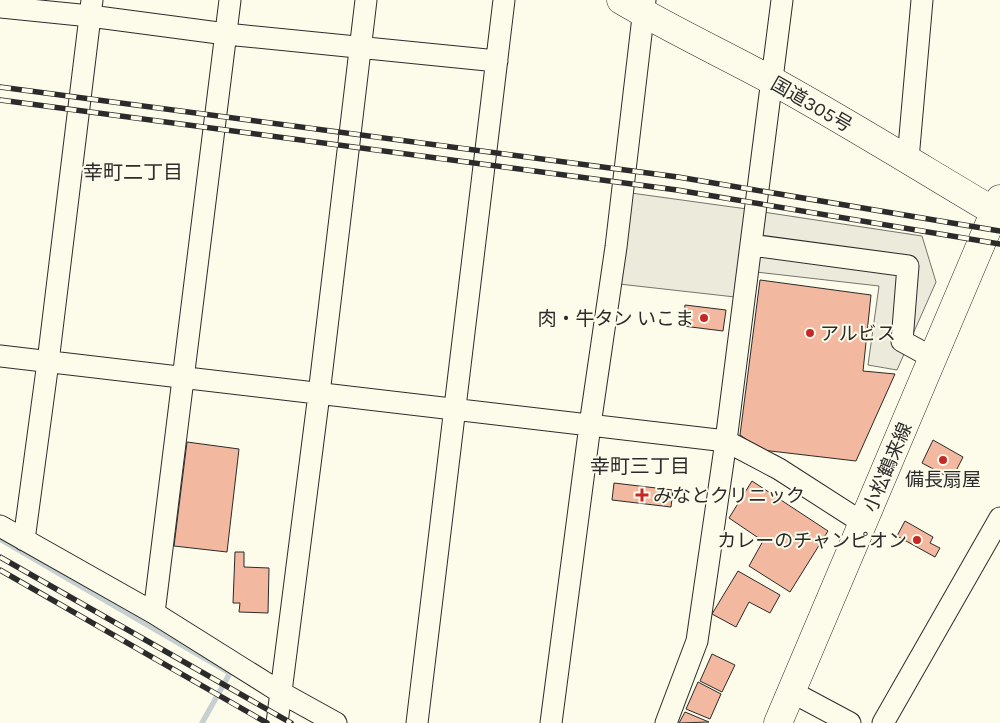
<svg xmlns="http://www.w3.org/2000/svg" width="1000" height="723" viewBox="0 0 1000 723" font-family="Karla,'Noto Sans JP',sans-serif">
<rect width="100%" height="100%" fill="#fdfbea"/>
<path fill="#eceadb" stroke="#74746e" d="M631,193L747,209L735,297L619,284Z
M763,212L922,236L936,282L897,370L868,365L879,286L756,272Z"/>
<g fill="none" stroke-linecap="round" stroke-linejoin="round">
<path stroke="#c7d0d0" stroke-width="5.5" d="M0,539L230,673L202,723"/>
</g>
<path fill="#f2b8a0" stroke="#2b2b2b" d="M760,280L871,295L863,371L895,374L856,461L762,450L740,435Z
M685,305L726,310L723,331L683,326Z
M933,440L963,457L952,479L922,463Z
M187,442L239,449L227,552L174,546Z
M752,481L828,531L790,592L749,566L763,541L729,518Z
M614,483L673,490L671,507L612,500Z
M905,521L933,537L930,543L940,548L935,557L897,536Z
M235,552H244V567L269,568L268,613L239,612L240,603H233Z
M738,571L780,595L770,613L749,602L736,627L712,614Z
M712,654L735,665L722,692L700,681Z
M698,682L721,694L710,719L686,709Z
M685,712L709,722L679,723Z"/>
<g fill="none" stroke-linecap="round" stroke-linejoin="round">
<g stroke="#2b2b2b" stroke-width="23">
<path id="minor" d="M0,7L90,16L226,34L497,61
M908,159L922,0
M751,245L908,266L902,341L933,358
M0,356L726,441L779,469L863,523
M0,526L154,613L280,692L336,723
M24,540L48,362L92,0
M154,613L230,0
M792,692L850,723
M277,723L319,394L366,0
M417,723L504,0
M551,723L590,425L616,247L645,0
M666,723L697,641L726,441L782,0
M883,723L1000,518"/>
</g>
<g stroke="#2b2b2b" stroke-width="29">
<path id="major" d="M778,723L1000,199"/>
</g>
<g stroke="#2b2b2b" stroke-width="29">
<path id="highway" d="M621,0C670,29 721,53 771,80C849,123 924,170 1000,215"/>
</g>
<use href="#minor" stroke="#fdfbea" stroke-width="21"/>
<use href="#major" stroke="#fdfbea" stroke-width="28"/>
<use href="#highway" stroke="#fdfbea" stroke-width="28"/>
<g stroke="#2b2b2b" stroke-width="5.5">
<path id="rail" d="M0,87L678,177L1000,231
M0,100L677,190L1000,244
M0,557L291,723
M0,570L267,723"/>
</g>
<use href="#rail" stroke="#fdfbea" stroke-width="4" stroke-dasharray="11" stroke-linecap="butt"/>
</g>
<g fill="#c62828" stroke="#fdfbea" stroke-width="2">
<circle cx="704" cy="318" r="5"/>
<circle cx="810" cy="333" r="5"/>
<circle cx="943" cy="460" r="5"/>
<path d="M639.5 487.5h5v5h5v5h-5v5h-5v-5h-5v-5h5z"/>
<circle cx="917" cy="540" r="5"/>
</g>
<g text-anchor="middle" stroke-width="4" stroke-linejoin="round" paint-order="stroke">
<g font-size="19" fill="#2b2b2b" stroke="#fdfbea">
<text transform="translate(812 104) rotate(30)" y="7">国道305号</text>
<text transform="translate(887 467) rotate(-67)" y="7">小松鶴来線</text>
</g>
<g font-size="19" fill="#2b2b2b" stroke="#fdfbea" text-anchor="end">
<text x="694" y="325">肉・牛タン いこま</text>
<text x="820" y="340" text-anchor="start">アルビス</text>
<text x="943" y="486" text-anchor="middle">備長扇屋</text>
<text x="653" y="502" text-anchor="start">みなとクリニック</text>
<text x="907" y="547">カレーのチャンピオン</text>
</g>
<g font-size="20" fill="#2b2b2b" stroke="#fdfbea">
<text x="133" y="179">幸町二丁目</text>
<text x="640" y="473">幸町三丁目</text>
</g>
</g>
</svg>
